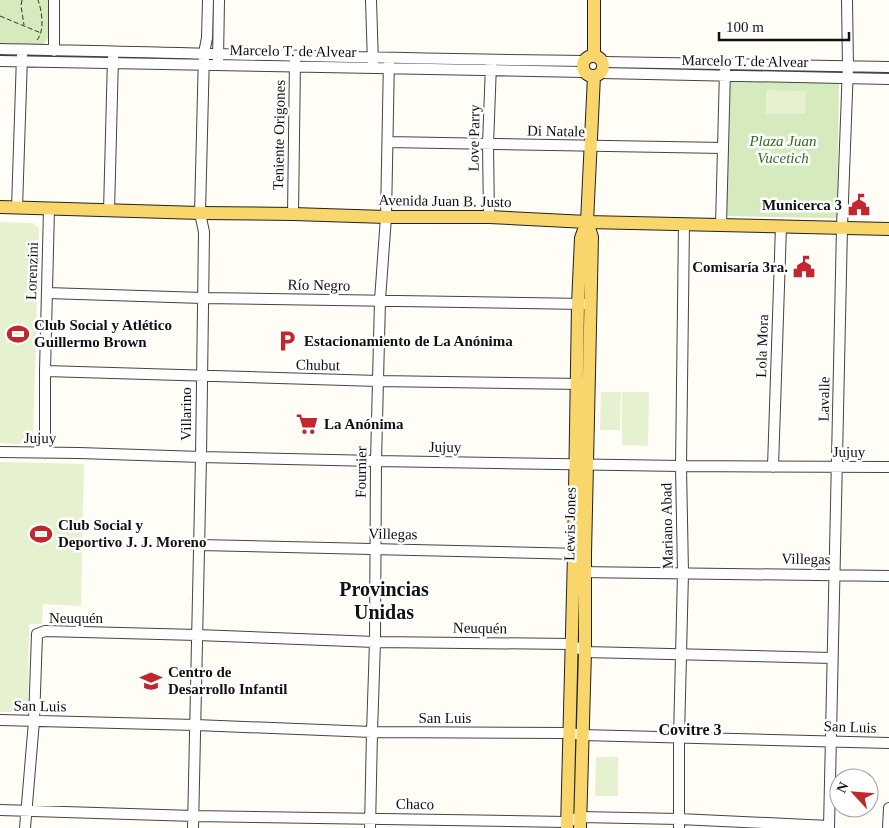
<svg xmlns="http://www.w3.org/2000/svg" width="889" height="828" viewBox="0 0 889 828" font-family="Georgia,serif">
<rect width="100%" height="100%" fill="#fffdf5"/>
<path fill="#d5ebbd" d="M0,0H48V38L45,43L39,46L0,45Z
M733,69L841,70V73L733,71Z
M729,81L839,83L837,218L726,216Z"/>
<path fill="#e6f2cf" d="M766,90L806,91L805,114H766Z
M0,222L33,223L39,228L33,439H22L21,444L0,443Z
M601,392H621L620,430H600Z
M622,392H649L648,446L622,445Z
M0,462L84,464L81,606L43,604L42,624H29L28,707L22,712H0Z
M596,757H618V796H595Z"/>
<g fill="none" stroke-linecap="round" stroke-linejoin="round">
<g stroke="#444" stroke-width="12">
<path id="minor" d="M371,0L373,64
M0,49C195,53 389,59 584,61
M54,51V0
M0,61L584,72
M218,61L219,0
M603,62L889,67
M601,73L889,79
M388,142L723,148
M17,208L22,56
M109,211L113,57
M293,214L295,61
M489,217L488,145L491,64
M721,225L725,70
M47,293L203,298L585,304
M45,371L378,381L584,384
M0,452L79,453L201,457L376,461L681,466L889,467
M45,453V371L49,209
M773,467L781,226
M199,545L582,554
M578,572L889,576
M0,720L196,725L372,732L570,733L582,735L889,743
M0,810L194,816L567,822L580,817L679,819L829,826
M25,828L34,721L37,634L45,631L197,635L375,642L571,644L585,652L832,658
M193,828L201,457L204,232L200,213L204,53L207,38L208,0
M370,828L372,732L375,642L376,461L380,300L386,217L389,58
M679,828V737L683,573L681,466L684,224
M829,828L842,227L848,66L847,0
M888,828L889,808"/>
</g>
<g stroke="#222" stroke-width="14">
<path id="major" d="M594,0V56
M583 66a10 10 0 1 1 20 0a10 10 0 1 1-20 0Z
M0,207L200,213L293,214L386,217H489L587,222L889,229
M567,828L574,554L578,304L581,238L587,222L594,76
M580,828L585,652V554L592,237L587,222"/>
</g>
<path stroke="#333" stroke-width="1" stroke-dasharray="5 2.5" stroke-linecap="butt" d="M22,0L21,6L24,25
M0,16L41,33
M37,40C45,31 42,11 38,0"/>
<use href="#minor" stroke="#fff" stroke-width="10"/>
<use href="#major" stroke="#f9d66b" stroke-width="12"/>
</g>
<defs>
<g id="civic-bare" transform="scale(1.725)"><path d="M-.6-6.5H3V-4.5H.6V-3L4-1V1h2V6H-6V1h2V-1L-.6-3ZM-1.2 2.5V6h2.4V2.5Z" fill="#c4262e" stroke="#fff" stroke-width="2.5" paint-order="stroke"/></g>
<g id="stadium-bare" transform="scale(1.725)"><path d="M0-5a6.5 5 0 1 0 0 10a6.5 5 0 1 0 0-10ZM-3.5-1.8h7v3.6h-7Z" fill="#c4262e" stroke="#fff" stroke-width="2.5" paint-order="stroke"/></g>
<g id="parking-bare" transform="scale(1.725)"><path d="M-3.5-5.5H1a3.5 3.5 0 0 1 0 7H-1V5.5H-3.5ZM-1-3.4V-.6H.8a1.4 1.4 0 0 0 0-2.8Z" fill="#c4262e" stroke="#fff" stroke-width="2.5" paint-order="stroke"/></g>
<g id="supermarket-bare" transform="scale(1.725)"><path d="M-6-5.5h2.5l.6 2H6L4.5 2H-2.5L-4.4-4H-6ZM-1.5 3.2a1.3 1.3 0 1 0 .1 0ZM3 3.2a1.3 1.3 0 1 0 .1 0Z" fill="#c4262e" stroke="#fff" stroke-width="2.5" paint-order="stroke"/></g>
<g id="school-bare" transform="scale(1.725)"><path d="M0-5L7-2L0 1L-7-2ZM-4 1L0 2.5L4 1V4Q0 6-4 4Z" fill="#c4262e" stroke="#fff" stroke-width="2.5" paint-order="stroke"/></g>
</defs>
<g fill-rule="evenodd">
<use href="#civic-bare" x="859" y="205"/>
<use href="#civic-bare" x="804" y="267"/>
<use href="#stadium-bare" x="18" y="334"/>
<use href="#parking-bare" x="287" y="341"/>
<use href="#supermarket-bare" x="307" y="424"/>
<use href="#stadium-bare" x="41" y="534"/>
<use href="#school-bare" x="151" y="681"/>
</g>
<g text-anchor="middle" stroke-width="5" stroke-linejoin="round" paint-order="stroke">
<g font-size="15" fill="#111" stroke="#fff">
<text transform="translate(293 51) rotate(1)" y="5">Marcelo T. de Alvear</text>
<text transform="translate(745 61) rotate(1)" y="5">Marcelo T. de Alvear</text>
<text transform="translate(556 131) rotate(1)" y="5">Di Natale</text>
<text transform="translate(279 135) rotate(-89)" y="5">Teniente Origones</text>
<text transform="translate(474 138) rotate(-89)" y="5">Love Parry</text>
<text transform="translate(445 201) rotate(1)" y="5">Avenida Juan B. Justo</text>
<text transform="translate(32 271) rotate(-88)" y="5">Lorenzini</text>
<text transform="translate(319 285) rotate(1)" y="5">Río Negro</text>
<text transform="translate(762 346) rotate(-88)" y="5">Lola Mora</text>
<text transform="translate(318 365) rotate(1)" y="5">Chubut</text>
<text transform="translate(824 399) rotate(-89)" y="5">Lavalle</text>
<text transform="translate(186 414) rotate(-90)" y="5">Villarino</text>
<text transform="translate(40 438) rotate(1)" y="5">Jujuy</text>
<text transform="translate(445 447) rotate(1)" y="5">Jujuy</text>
<text x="849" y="457">Jujuy</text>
<text transform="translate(361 472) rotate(-89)" y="5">Fournier</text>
<text transform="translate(570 524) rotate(-89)" y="5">Lewis Jones</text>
<text transform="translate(667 526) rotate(-91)" y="5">Mariano Abad</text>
<text transform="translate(393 534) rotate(1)" y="5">Villegas</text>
<text transform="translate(806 559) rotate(1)" y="5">Villegas</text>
<text x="76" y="623">Neuquén</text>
<text transform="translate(480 628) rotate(1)" y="5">Neuquén</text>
<text transform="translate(40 706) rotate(1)" y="5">San Luis</text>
<text x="445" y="723">San Luis</text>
<text transform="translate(850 727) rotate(2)" y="5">San Luis</text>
<text transform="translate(415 804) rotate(1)" y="5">Chaco</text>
</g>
<g font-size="15" font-style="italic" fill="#2f6b1f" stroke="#fff">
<text x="783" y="146">Plaza Juan<tspan x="783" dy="17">Vucetich</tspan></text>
</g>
<g font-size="15" font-weight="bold" fill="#111" stroke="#fff" text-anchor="start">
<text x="842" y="210" text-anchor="end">Municerca 3</text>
<text x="788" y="272" text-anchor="end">Comisaría 3ra.</text>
<text x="34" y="330">Club Social y Atlético<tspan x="34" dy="17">Guillermo Brown</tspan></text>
<text x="304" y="346">Estacionamiento de La Anónima</text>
<text x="324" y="429">La Anónima</text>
<text x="58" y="530">Club Social y<tspan x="58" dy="17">Deportivo J. J. Moreno</tspan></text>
<text x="168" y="677">Centro de<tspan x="168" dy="17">Desarrollo Infantil</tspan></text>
</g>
<g font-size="16" font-weight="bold" fill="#111" stroke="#fff">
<text x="690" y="735">Covitre 3</text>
</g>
<g font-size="20" font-weight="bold" fill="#111" stroke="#fff">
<text x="384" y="596">Provincias<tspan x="384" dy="23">Unidas</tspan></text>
</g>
</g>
<g transform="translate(854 793) rotate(296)"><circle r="24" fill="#ffffff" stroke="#a0a0a0"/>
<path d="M0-4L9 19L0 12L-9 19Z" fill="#c4262e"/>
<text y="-8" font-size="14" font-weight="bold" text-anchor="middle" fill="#111111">N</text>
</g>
<path d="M719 32v8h130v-8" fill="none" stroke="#111111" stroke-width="2.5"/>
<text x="726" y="32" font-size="15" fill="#111111" stroke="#ffffff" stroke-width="4" paint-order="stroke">100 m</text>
</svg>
